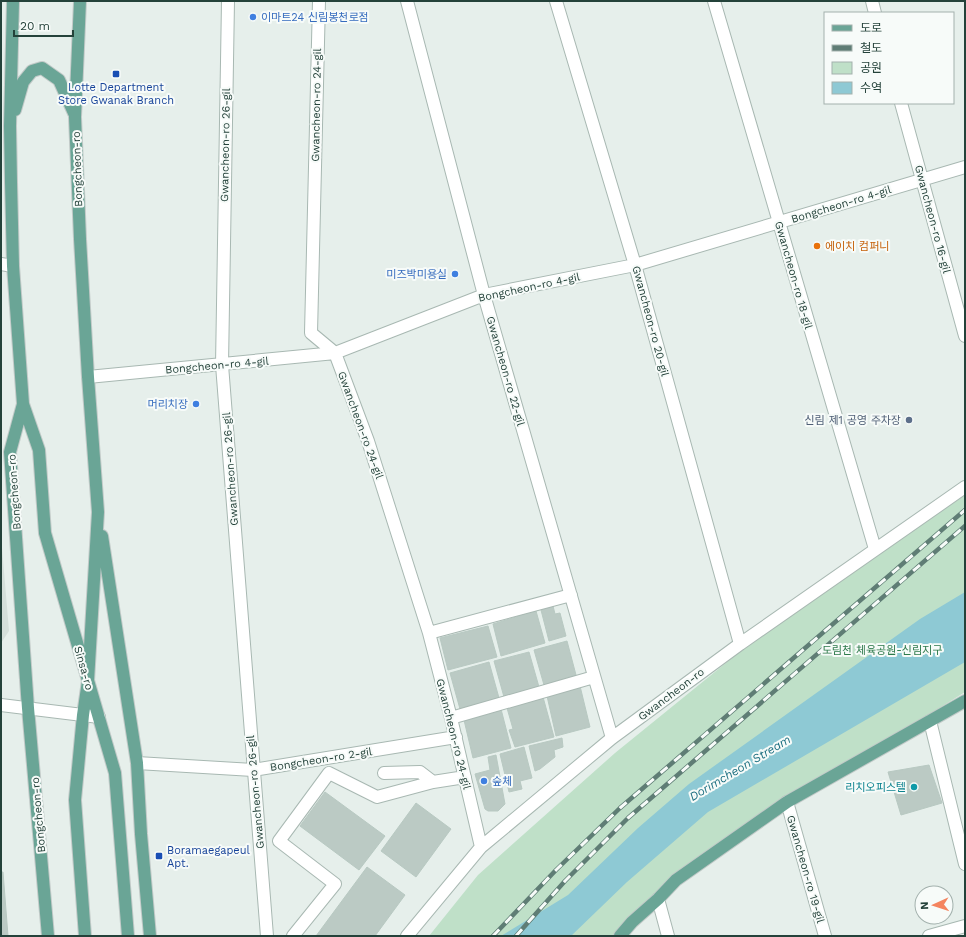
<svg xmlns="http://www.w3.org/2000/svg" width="966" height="937" viewBox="0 0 966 937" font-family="'Work Sans','Noto Sans KR',sans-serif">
<rect width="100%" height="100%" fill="#e6efeb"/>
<path fill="#d4dfda" d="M1,536L9,631L1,643Z"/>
<path fill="#bfe0c8" d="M965,495V692L685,867L617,930L613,936H429L478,875L615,753L737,654Z"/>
<path fill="#8ec9d4" d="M965,592V662L708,812L627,882L571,936H501L568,895L638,828L689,784L920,619Z"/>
<path fill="#bbcac4" stroke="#b8c9c2" d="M553,606L555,614L560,613L566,636L549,641L541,610Z
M536,611L545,643L501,656L493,624Z
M488,626L497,657L448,670L440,638Z
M567,641L576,675L544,685L534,650Z
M529,652L539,687L504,697L494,661Z
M489,662L499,698L460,709L450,673Z
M580,686L590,727L556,736L547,696Z
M543,697L554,737L515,747L509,730L513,729L507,708Z
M501,709L511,748L473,758L464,720Z
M562,738L563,747L554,750L555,757L540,769L535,771L529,746Z
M524,747L532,778L520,781L522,789L509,792L500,754Z
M496,755L505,804L498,811H488L485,809L475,774L490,770L488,757Z
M929,765L942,803L901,815L888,772Z
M325,792L385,836L359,870L300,826Z
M416,803L451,829L416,877L381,851Z
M367,867L405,895L375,936H316Z
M1,872H3L8,936H1Z"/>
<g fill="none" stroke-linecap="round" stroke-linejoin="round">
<g stroke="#a8b8b2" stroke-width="14">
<path id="minor" d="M228,1L222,365L267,936
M319,1L311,333L335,353L368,441L429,633L451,718L481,847
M407,1L484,295L612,738
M556,1L635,265L740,644
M714,1L875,549
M872,1L875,13
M901,103L965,336
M1,264L13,266
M88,377L335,353L484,295L635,265L965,167
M429,633L571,595
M1,705L99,717
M451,718L594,677
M930,721L965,864
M137,763L253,770L456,737
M384,773L420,772L433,782
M787,802L825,936
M658,899L668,936
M293,936L335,884L279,841L329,773L377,797L433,782L465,777
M407,936L481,847L612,738L740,644L965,487
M929,936L965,926"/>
</g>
<g stroke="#c2cac8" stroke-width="14">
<path id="major" d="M13,1L10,126L11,182L13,266L23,404L10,452L28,708L48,936
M80,1L75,117L80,239L88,377L98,512L88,681L83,715L75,800L85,936
M15,110L23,82L32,71L42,68L59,80L74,113
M23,404L39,450L45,533L115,773L128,936
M102,536L137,763L141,834L150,936
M620,936L632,922L658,899L676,880L787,802L965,701"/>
</g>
<use href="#minor" stroke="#fff" stroke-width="12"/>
<use href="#major" stroke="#6aa596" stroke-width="12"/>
<g stroke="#5f7d75" stroke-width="4.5">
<path id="rail" d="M493,936L556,870L620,808L965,510
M516,936L565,881L628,818L965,526"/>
</g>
<use href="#rail" stroke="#f7fbf9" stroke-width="3" stroke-dasharray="9" stroke-linecap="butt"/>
</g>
<g fill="#3f7fe0" stroke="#f7fbf9" stroke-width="1.5">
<circle cx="253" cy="17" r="4"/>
<circle cx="455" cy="274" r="4"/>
<circle cx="196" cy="404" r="4"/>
<circle cx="484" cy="781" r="4"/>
</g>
<g fill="#1a4fb4" stroke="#f7fbf9" stroke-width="1.5">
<rect x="112" y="70" width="8" height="8" rx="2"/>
<rect x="155" y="852" width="8" height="8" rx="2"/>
</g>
<circle fill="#e8710a" stroke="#f7fbf9" stroke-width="1.5" cx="817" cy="246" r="4"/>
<circle fill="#5c6f8a" stroke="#f7fbf9" stroke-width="1.5" cx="909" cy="420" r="4"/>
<circle fill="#0f9aa8" stroke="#f7fbf9" stroke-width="1.5" cx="914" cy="787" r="4"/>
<g text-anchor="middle" stroke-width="4" stroke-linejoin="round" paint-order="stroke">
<g font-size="11" fill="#366cbe" stroke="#f7fbf9" text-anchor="start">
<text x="261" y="21">이마트24 신림봉천로점</text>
<text x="447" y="278" text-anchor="end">미즈박미용실</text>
<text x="188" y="408" text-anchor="end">머리치장</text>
<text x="492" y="785">숲체</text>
</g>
<g font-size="11" fill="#164399" stroke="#f7fbf9">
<text x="116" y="91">Lotte Department<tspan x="116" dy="13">Store Gwanak Branch</tspan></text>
<text x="167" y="854" text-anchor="start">Boramaegapeul<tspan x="167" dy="13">Apt.</tspan></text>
</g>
<g font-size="11" fill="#24423a" stroke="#f7fbf9">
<text transform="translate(316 105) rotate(-89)" y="4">Gwancheon-ro 24-gil</text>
<text transform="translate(225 145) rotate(-89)" y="4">Gwancheon-ro 26-gil</text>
<text transform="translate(77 169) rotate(-92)" y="4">Bongcheon-ro</text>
<text transform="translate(841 204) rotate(-17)" y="4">Bongcheon-ro 4-gil</text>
<text transform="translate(933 219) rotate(75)" y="4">Gwancheon-ro 16-gil</text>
<text transform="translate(794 275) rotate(74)" y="4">Gwancheon-ro 18-gil</text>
<text transform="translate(529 287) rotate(-12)" y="4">Bongcheon-ro 4-gil</text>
<text transform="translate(651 321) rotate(75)" y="4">Gwancheon-ro 20-gil</text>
<text transform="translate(217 365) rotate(-5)" y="4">Bongcheon-ro 4-gil</text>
<text transform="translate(506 371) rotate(74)" y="4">Gwancheon-ro 22-gil</text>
<text transform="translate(361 425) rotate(70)" y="4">Gwancheon-ro 24-gil</text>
<text transform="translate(230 469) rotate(-94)" y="4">Gwancheon-ro 26-gil</text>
<text transform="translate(14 492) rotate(-94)" y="4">Bongcheon-ro</text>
<text transform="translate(84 668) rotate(74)" y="4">Sinsa-ro</text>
<text transform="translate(671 694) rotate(-37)" y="4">Gwancheon-ro</text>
<text transform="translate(454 734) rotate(76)" y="4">Gwancheon-ro 24-gil</text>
<text transform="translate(321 759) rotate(-9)" y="4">Bongcheon-ro 2-gil</text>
<text transform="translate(255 792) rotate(-95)" y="4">Gwancheon-ro 26-gil</text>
<text transform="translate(38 815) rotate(-95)" y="4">Bongcheon-ro</text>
<text transform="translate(806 869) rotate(74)" y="4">Gwancheon-ro 19-gil</text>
</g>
<g font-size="11" fill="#c56008" stroke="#f7fbf9" text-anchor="start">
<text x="825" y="250">에이치 컴퍼니</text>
</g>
<g font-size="11" fill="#4e5e75" stroke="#f7fbf9" text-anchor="end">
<text x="901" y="424">신림 제1 공영 주차장</text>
</g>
<g font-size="11" fill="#2d7a4b" stroke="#f7fbf9">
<text x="882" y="654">도림천 체육공원-신림지구</text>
</g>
<g font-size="11" fill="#0d838f" stroke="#f7fbf9" text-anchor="end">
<text x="906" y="791">리치오피스텔</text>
</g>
<g font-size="12" font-style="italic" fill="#1c6f80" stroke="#f7fbf9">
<text transform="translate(740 768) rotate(-31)" y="4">Dorimcheon Stream</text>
</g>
</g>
<rect width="966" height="937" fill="none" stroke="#24423a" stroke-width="4"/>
<rect x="824" y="12" width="130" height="92" fill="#f7fbf9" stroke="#a3b1ad"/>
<rect x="832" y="25" width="20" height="6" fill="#6aa596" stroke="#a3b1ad"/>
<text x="860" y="32" font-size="12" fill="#24423a">도로</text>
<rect x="832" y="45" width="20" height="6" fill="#5f7d75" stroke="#a3b1ad"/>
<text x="860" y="52" font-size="12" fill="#24423a">철도</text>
<rect x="832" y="62" width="20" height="12" fill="#bfe0c8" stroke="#a3b1ad"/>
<text x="860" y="72" font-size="12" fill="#24423a">공원</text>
<rect x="832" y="82" width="20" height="12" fill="#8ec9d4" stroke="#a3b1ad"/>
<text x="860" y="92" font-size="12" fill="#24423a">수역</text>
<g transform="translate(934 905) rotate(267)"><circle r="19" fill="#f7fbf9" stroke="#a3b1ad"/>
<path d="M0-3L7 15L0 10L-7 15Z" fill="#f4845f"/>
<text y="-6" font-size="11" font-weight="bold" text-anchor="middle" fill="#24423a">N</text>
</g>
<path d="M14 30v6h59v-6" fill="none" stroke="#24423a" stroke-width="2"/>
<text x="20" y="30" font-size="12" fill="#24423a" stroke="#f7fbf9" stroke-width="3" paint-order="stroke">20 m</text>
</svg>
